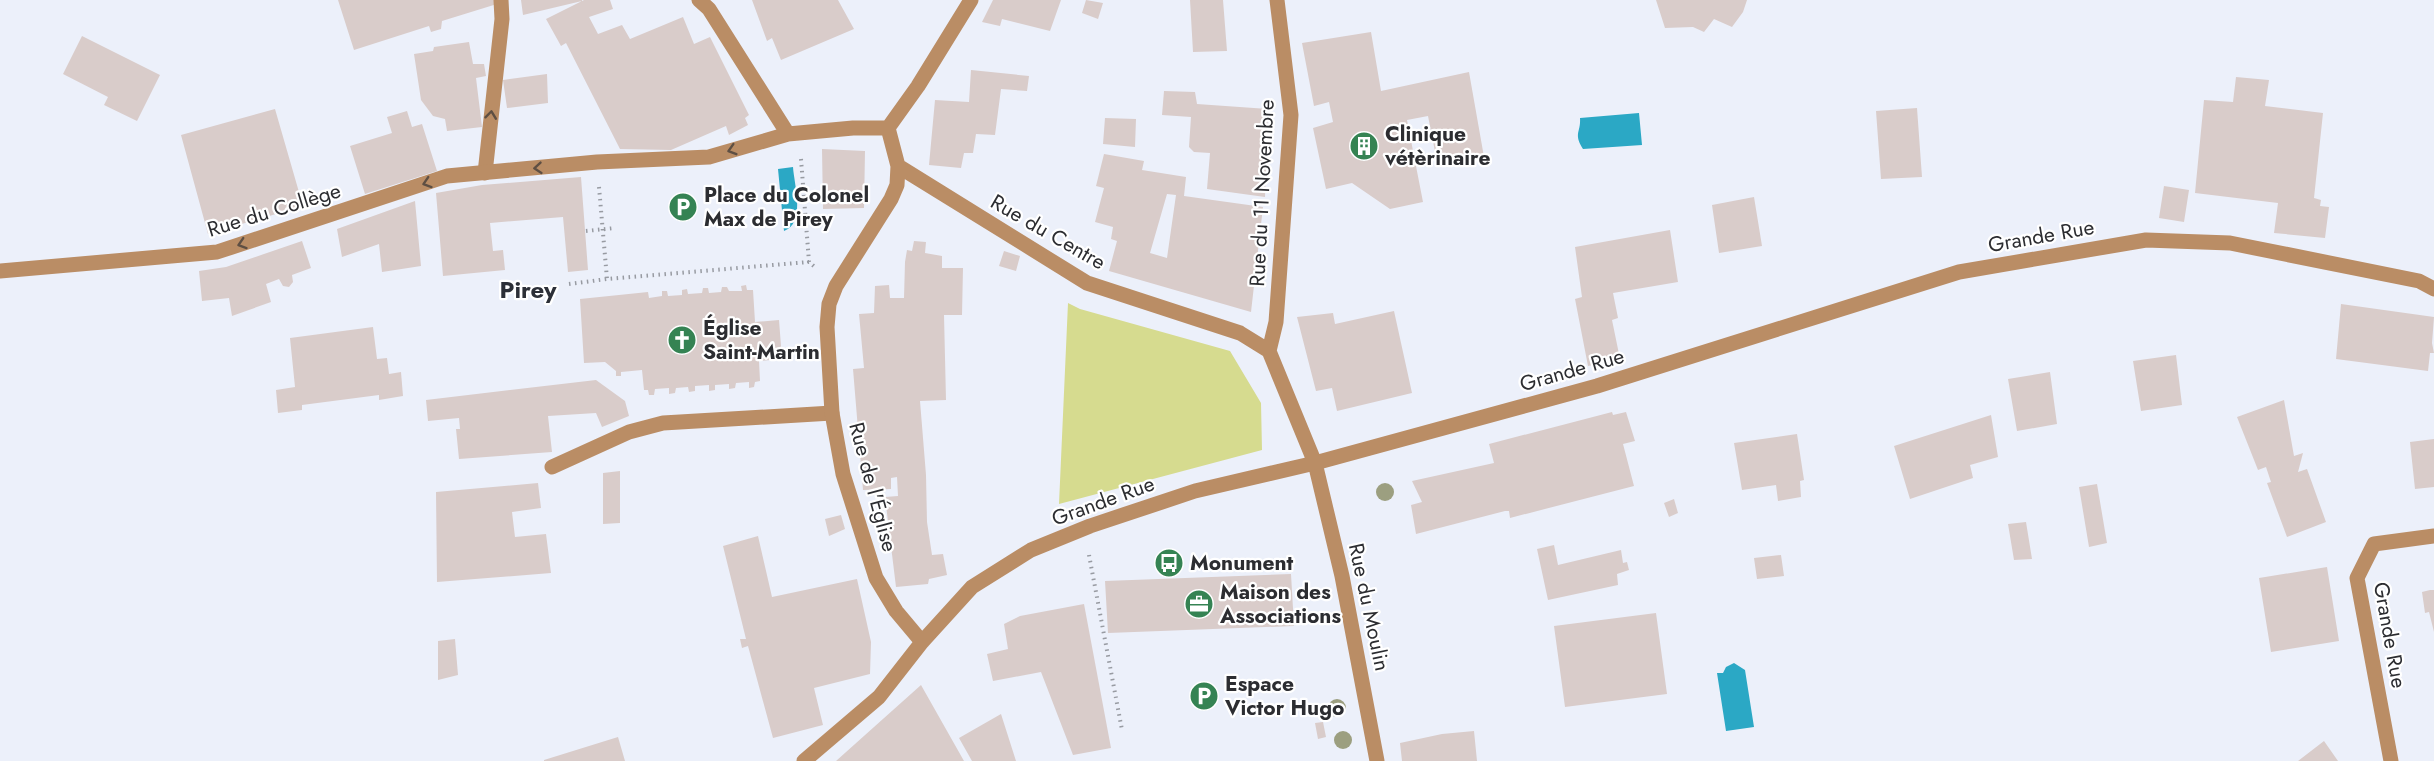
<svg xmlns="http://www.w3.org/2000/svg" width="2434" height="761" viewBox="0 0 2434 761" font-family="Jost,sans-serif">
<rect width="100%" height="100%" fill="#ecf0fa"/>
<path fill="#d6db8f" d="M1068,303L1080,309L1230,351L1261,403L1262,450L1059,504Z"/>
<path fill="#2ba8c5" d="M1639,113L1642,145L1583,149C1573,133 1581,133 1580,118Z
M793,167C794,184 806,223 784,231L778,169Z
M1734,663L1745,670L1754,727L1726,731L1717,673H1723L1726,667Z"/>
<path fill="#d9ccca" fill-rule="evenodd" d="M338,0H496L497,4L442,21L441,29L431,32L429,26L354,50Z
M521,0H582V1L523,15Z
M584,0H610L613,9L589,17L598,34L622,25L630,39L683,17L694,44L710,37L749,115L745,118L748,125L729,135L726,126L671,150L620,149L566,43L561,46L546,19Z
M752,0H838L854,29L781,60L772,38L767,41Z
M993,0H1061L1050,31L1002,19L1000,26L982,22Z
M1086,0L1103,3L1098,19L1082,13Z
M1190,0H1223L1227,51L1193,52Z
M1656,0H1747L1743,12L1732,27L1714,19L1704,32L1693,27L1665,28Z
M1371,32L1381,91L1469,72L1484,157L1438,167L1428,116L1407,120L1423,202L1390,209L1352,183L1326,189L1313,128L1333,122L1329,102L1314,106L1302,43Z
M82,36L160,75L137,121L104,105L108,97L63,74Z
M469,42L473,64H484L486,76L476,78L482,127L447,131L445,119L433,116L421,100L414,54L433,51L434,47Z
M971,70L1029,76L1027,91L1001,89L995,135L976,134L973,153H964L961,168L929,165L935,100L969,102Z
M547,74L548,103L507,108L503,80Z
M2236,77L2269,80L2265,106L2323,113L2314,198L2321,200L2320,206L2329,207L2325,238L2274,233L2278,203L2195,193L2204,100L2233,102Z
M1164,91L1195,92L1197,104L1268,109L1265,197L1207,189L1210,153L1194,152L1189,147L1191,117L1162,115Z
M1917,108L1922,177L1881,179L1876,111Z
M275,109L303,206L208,234L181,135Z
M407,111L412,127L422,124L437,171L365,194L350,146L392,133L387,117Z
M1105,118L1136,119L1135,147L1103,144Z
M822,149L865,151L864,208L823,209Z
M1104,154L1144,161L1142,170L1186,177L1184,196L1263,207L1251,312L1109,271L1117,241L1111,239L1113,227L1095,222L1104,188L1096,186ZM1167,194L1176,195L1167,258L1150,253Z
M581,177L588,270L568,272L563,217L490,223L493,251L503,250L505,270L443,276L436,193L482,185Z
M2164,186L2189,190L2184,222L2159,218Z
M1754,197L1762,246L1719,253L1712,205Z
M415,201L421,266L382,272L379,244L342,257L337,229Z
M1670,230L1678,282L1613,293L1618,318L1612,320L1620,359L1588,366L1575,299L1582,297L1575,247Z
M302,241L311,268L292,275L293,282L289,287L283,286L279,279L266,284L271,302L232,316L229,298L202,301L199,271L226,267Z
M914,241L926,242L925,253L942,256V268H963L962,315H944L946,400L920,401L926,475L927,522L932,555L943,554L947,575L929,579L928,584L896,587L885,497L898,496L897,477L891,478V489L863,490L853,369L864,368L859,314L874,313L875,286L889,285L890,298H904L905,262L907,250L912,251Z
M1004,251L1020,256L1016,271L999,266Z
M746,285L747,290H753L755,322L779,320L782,359L759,361L760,381L755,382L754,387L749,388V382L736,383L735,388L729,389V384L715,385V390L709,391V385L695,386V391L689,392L688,387L676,388L675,393L669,394V388L655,389L654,395H649L648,390H644L642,370L621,372V376H616V371L605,362L584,363L580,299L648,292L649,298L662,296V291H667L668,296L682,295V290L687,289L688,294L702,293L703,288H708L709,293L721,292L722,287H727L729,291H742L741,286Z
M2341,304L2434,317L2432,343L2434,353H2430L2428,371L2336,359Z
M1394,311L1412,393L1337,411L1332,388L1316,391L1297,317L1333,313L1335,324Z
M373,327L377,359L387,358L389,374L401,372L403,396L379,400V395L302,405V410L278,413L276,390L295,387L290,338Z
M2176,355L2182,405L2141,411L2133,361Z
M2050,372L2057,424L2017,431L2008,379Z
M596,380L625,401L629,416L602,427L596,413L548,416L552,452L459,459L456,429H460L459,418L428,421L426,400Z
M2284,400L2294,456L2303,453L2298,472L2307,469L2326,522L2287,537L2267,483L2271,482L2266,467L2258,470L2237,417Z
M1612,412L1613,415L1626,412L1635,441L1623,444L1634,486L1510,518L1509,511H1505L1416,534L1411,505L1422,502L1412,481L1494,463L1489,444Z
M1991,415L1998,457L1970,465L1973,478L1910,499L1894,446Z
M1797,434L1804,480L1800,481L1801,497L1778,501L1776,485L1742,490L1734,443Z
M2434,439V487L2415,489L2410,442Z
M620,471V523L603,524V473Z
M538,483L541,508L512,512L515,537L546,534L551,573L437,582L436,492Z
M2097,484L2107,543L2089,547L2079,487Z
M1674,499L1678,513L1669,517L1664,503Z
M841,515L845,529L829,536L825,519Z
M2026,522L2032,559L2014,560L2008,524Z
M758,536L772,597L857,579L871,642L870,674L814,688L823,725L773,738L748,646L742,648L740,639H746L723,546Z
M1554,545L1558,565L1621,550L1623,563L1627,562L1629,570L1617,574L1618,585L1548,600L1537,549Z
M1781,555L1784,576L1757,579L1754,558Z
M2327,567L2339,641L2271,652L2259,578Z
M1291,574L1294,626L1108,633L1105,581Z
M2430,590H2434V632L2429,612L2425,613L2422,592Z
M1084,604L1111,748L1073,755L1041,672L993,681L987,654L1008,649L1004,624L1020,616Z
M1656,613L1667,694L1565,707L1554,626Z
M455,639L458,675L438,680V641Z
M921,685L964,761H836L874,727Z
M1001,714L1016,761H972L959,738Z
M1323,722L1326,737L1318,739L1315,723Z
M1474,731L1477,761H1402L1400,743L1442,734Z
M618,737L625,761H544V760Z
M2324,741L2338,761H2298Z"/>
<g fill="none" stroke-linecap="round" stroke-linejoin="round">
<path stroke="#989ba2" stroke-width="4" stroke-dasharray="1.5 4.5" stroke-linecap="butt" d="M801,159L809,262L816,268
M599,187L607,279L809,262
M586,231L615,228
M569,284L607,279
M1089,555L1122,730"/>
<path stroke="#ba8d65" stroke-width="15" d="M485,173L502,19L501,0
M552,467L629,432L663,423L832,413
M2391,761L2357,578L2374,544L2434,536"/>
<path stroke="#ba8d65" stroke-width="15" d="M699,0L709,9L788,134
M888,128L918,86L971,0
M898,166L897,185L891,199L836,286L829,304L827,327L832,413L843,474L876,578L896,611L922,642
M0,271L217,252L447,176L597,162L709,157L788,134L853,128H888L898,166L1087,283L1240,333L1269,351L1315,463L1342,576L1377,761
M1269,351L1276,322L1291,115L1277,0
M804,761L879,697L922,642L972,587L1031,550L1090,526L1195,491L1315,463L1597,386L1959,272L2146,240L2230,243L2419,281L2434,289"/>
</g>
<g fill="#9c9f80">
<circle cx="1385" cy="492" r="9"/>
<circle cx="1337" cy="708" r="9"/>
<circle cx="1343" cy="740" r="9"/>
</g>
<defs><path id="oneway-chevron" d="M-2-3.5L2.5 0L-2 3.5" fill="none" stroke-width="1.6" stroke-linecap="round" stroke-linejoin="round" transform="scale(1.5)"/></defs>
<g stroke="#5e4f43">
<use href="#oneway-chevron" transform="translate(491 115) rotate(-83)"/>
<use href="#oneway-chevron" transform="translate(732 150) rotate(163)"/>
<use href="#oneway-chevron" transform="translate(538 168) rotate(175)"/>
<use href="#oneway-chevron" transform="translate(427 183) rotate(162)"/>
<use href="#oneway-chevron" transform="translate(242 244) rotate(162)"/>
</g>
<defs>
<g id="building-disc" transform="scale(1.5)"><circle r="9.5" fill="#358353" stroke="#fff"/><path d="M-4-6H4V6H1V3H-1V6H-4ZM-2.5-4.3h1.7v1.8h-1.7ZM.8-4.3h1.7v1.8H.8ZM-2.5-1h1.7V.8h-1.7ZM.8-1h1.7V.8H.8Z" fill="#fff"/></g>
<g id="parking-disc" transform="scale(1.5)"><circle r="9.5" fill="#358353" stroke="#fff"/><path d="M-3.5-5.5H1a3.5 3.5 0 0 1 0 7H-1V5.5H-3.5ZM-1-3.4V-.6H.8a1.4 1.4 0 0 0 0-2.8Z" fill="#fff"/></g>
<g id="church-disc" transform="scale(1.5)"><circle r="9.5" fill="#358353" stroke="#fff"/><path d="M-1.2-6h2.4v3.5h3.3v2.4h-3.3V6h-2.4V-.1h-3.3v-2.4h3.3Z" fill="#fff"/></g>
<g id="bus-disc" transform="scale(1.5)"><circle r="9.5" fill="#358353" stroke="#fff"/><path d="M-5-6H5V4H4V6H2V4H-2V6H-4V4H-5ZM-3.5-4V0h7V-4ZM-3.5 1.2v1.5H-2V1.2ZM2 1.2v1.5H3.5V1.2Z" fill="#fff"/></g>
<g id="office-disc" transform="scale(1.5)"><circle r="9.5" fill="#358353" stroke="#fff"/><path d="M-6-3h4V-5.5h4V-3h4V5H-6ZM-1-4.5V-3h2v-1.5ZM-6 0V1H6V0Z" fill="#fff"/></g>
</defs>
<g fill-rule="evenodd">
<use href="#building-disc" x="1364" y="146"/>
<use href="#parking-disc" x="683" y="207"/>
<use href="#church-disc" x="682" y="340"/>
<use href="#bus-disc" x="1169" y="563"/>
<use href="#office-disc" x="1199" y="604"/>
<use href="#parking-disc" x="1204" y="696"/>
</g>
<g text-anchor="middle" stroke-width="4.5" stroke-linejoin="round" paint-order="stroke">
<g font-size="21" font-weight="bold" fill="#2c2d31" stroke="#fff" text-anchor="start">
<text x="1385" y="141">Clinique<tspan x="1385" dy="24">vétèrinaire</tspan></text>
<text x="704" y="202">Place du Colonel<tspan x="704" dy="24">Max de Pirey</tspan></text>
<text x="703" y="335">Église<tspan x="703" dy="24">Saint-Martin</tspan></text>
<text x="1190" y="570">Monument</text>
<text x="1220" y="599">Maison des<tspan x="1220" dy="24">Associations</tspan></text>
<text x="1225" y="691">Espace<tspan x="1225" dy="24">Victor Hugo</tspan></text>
</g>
<g font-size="21" fill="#2c2d31" stroke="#fff">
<text transform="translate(1262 193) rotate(-87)" y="7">Rue du 11 Novembre</text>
<text transform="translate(274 210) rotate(-17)" y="7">Rue du Collège</text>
<text transform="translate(1048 232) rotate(30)" y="7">Rue du Centre</text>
<text transform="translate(2041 236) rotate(-10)" y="7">Grande Rue</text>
<text transform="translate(1572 370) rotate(-16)" y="7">Grande Rue</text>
<text transform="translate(873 487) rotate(75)" y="7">Rue de l'Église</text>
<text transform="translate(1103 501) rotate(-20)" y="7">Grande Rue</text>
<text transform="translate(1369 607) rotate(78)" y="7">Rue du Moulin</text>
<text transform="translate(2390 635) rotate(80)" y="7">Grande Rue</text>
</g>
<g font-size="24" font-weight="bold" fill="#2c2f37" stroke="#fff">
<text x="528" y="298">Pirey</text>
</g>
</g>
</svg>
